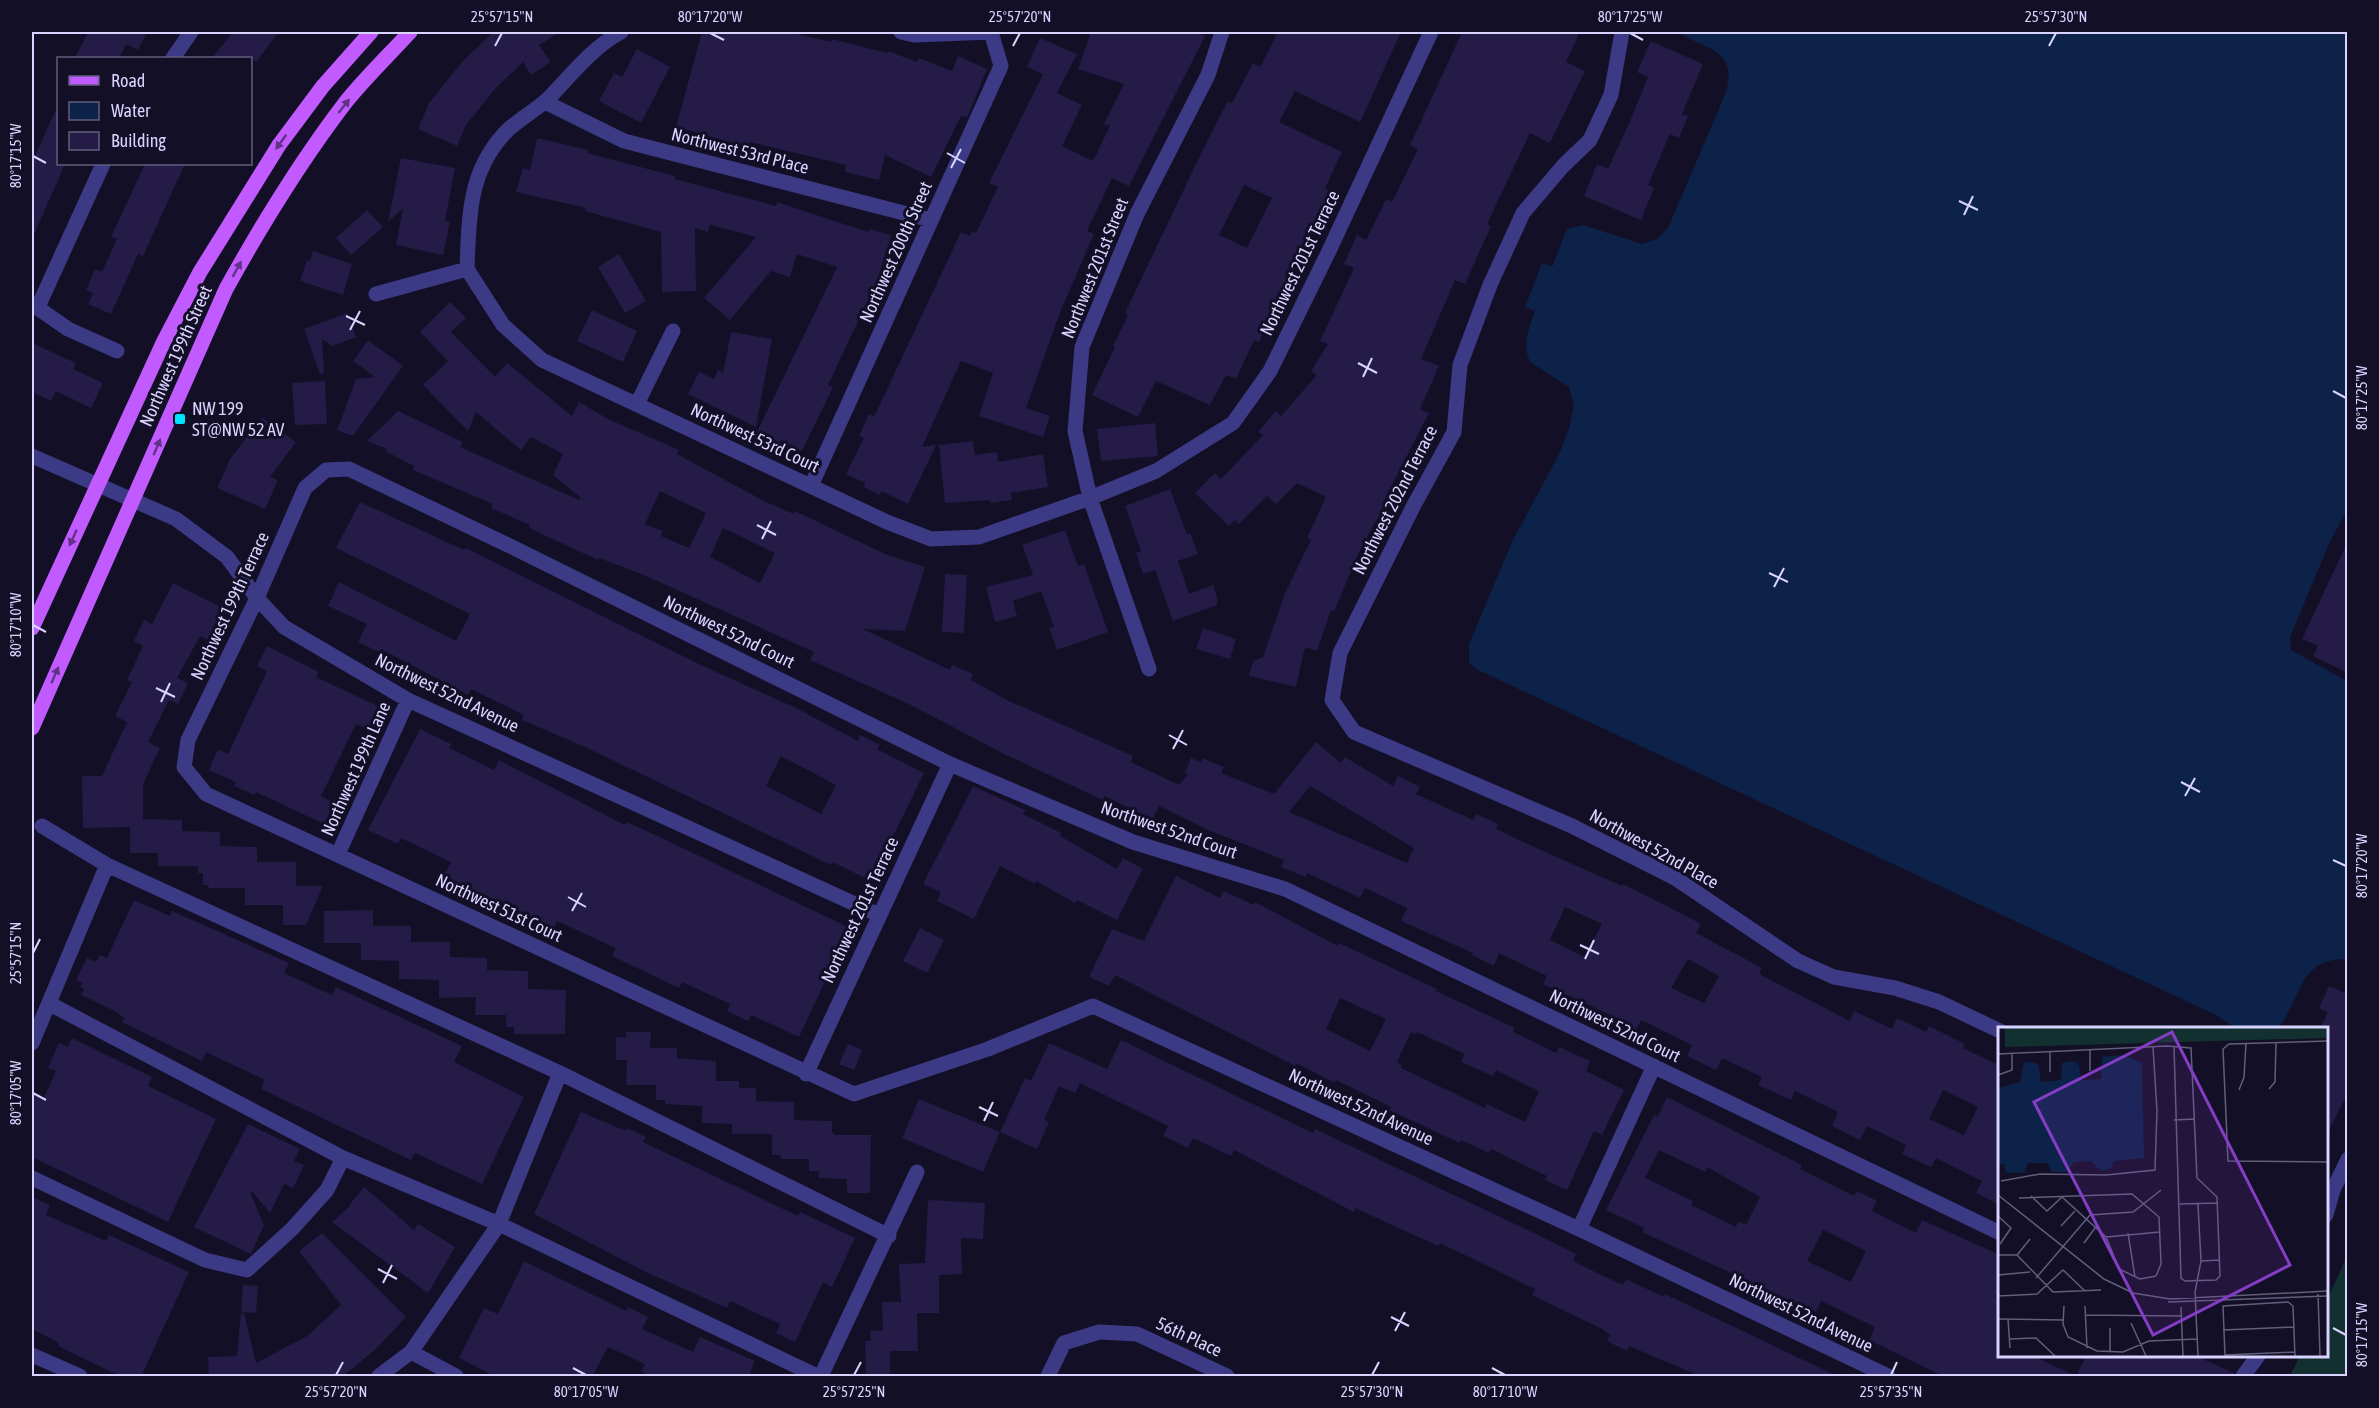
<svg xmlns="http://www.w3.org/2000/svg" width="2379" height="1408" viewBox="0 0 2379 1408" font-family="'Asap Condensed',sans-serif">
<rect width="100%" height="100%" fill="#130f26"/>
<path fill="#12302f" d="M2347,1256V1376H2290L2300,1356H2326L2327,1300Z"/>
<path fill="#0c2248" d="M1679,32H2347V510L2329,544L2290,637L2291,650L2347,681V959C2297,958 2302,1000 2278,1028H2235L2218,1016L1476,669L1469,663V644L1512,542L1560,452L1569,428L1574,405L1569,387L1530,362C1522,345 1529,327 1535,311L1525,307L1542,263L1552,267L1567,229L1583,225L1642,244L1657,239L1668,228L1726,92C1738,47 1705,51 1679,32Z"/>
<path fill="#241b47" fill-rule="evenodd" d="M88,32H147L138,50L126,44L119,58H75Z
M233,32H279L256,62L252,58H212Z
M493,32H560L539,45L551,62L531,75L523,62L495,89L466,125L457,146L418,129L429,103L462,62Z
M702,32H789L831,42L832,39L887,53L888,51L917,62L919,58L952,71L958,56L987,69L967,118L961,116L931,177L885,155L879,180L845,172L846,165L750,142L748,147L676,127Z
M1091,32H1195L1205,36L1129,186L1112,178L1087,231L1094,234L1059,315L1026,408L1050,416L1043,437L979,416L993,373L961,361L922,447L936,445L908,504L881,491L880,495L864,487L865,483L846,474L864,438L859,436L869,414L874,417L961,232L970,236L972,231L976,233L998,187L989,183L1043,74L1027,67L1040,38L1077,54L1057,93L1082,105L1062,146L1093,161L1110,126L1104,124L1124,84L1078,69Z
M1278,32H1401L1360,122L1295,91L1279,122L1342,152L1325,188L1330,191L1259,342L1254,340L1236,379L1226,375L1210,405L1156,381L1138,417L1092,395L1115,347L1113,346L1128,315L1125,313L1207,141L1228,101L1232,103L1253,63L1260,67ZM1244,185L1272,198L1247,248L1219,235Z
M1462,32H1580L1566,62L1585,71L1550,143L1530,133L1487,224L1491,226L1465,284L1455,280L1421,359L1439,366L1420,409L1429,413L1382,504L1384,506L1358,554L1334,612L1331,610L1317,651L1305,647L1296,687L1249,676L1253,661L1263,657L1285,593L1311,540L1307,538L1326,497L1297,483L1276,504L1267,496L1239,524L1235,520L1229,526L1195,493L1215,473L1221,479L1263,435L1258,432L1276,411L1281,416L1317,375L1311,371L1328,344L1320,341L1354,268L1344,264L1357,235L1366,240L1386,199L1392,202L1418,149L1410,145Z
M1651,41L1703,64L1682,114L1688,116L1679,138L1670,134L1648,185L1654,188L1641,220L1584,196L1597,164L1608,169L1630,121L1648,77L1637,72Z
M637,49L670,67L641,123L599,101L614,73L622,77Z
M58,105V164H65L32,239V162Z
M537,138L588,150L587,153L675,176V179L776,206L777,202L868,232L869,229L891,235L877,281L828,385L833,387L802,451L781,440L777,448L755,436L837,267L797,254L790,277L771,271L730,320L704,298L756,237L710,225L708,232L695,228L696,291L662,292L661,232L585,211L586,208L516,192L523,168L530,170Z
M401,158L455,168L445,221L450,222L443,255L396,245L403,208L388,222Z
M145,164H185L143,256L138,254L111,314L88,304L93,293L86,290L95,269L102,272L117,239L111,237Z
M367,210L383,227L351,255L336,238Z
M313,251L352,264L343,295L300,281L307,260L310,261Z
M619,254L646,301L625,313L598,267Z
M450,302L466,318L451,332L495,377L507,363L572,416L579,402L608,419L679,450L677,454L764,501L794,514L795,511L885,554L925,567L905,631L863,629L950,670L952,665L973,674L971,680L1009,701L1133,756L1131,762L1179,785L1188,774L1185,772L1191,758L1201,762L1202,758L1224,767L1221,773L1274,794L1316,742L1341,763L1345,757L1393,786L1398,776L1420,787L1416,794L1473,820L1476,814L1498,824L1496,829L1543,851L1622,886L1623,884L1671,908L1701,924L1696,933L1762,968L1759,974L1850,1021L1854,1011L1892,1029L1897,1018L1926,1032L1929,1026L1965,1044L1963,1048L2000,1066V1205L1976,1193L1982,1181L1936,1158L1931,1167L1902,1154L1906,1145L1867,1126L1860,1140L1832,1126L1838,1112L1795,1091L1791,1100L1758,1085L1762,1077L1722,1058L1716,1070L1687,1056L1692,1045L1641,1020L1635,1032L1625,1028L1614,1023L1617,1018L1543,984L1547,976L1499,953L1494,966L1472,955L1473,953L1401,921L1407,908L1365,888L1360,898L1307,873L1306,877L1281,867L1284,860L1208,830L1159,806L1153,819L1104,796L1103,800L1004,754L911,705L810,660L814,652L644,575L599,558L598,560L529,528L530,525L491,508L493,504L413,470L414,466L385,451L387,449L367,441L398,411L463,442L460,447L579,500L581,498L553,475L563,454L531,437L521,450L476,412L468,431L423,385L448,361L420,332ZM660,491L706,513L689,548L661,536L663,531L645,524ZM723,528L775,553L760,583L710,557ZM1310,786L1414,848L1407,863L1289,812ZM1565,907L1602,924L1584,957L1550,940ZM1688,959L1719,976L1704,1003L1671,988ZM1943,1090L1978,1107L1964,1135L1929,1119Z
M592,310L637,331L623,362L577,341Z
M347,313L356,337L332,346L322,339L324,373L320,374L304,329Z
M731,332L772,339L756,427L688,394L699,372L714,379L718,370L723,373Z
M368,340L403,366L353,436L337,430L356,379L375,377L353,361Z
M32,343L76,363L73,369L103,383L91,408L56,391L51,401L32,392Z
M325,381L327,424L295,425L292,383Z
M262,417L296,442L270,477L278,480L265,509L217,488L230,459Z
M1155,423L1158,456L1101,461L1097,429Z
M973,441L975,455L997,452L998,462L1043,454L1048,487L1011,493L1012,500L990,503V500L945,503L939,445Z
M1170,489L1187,535L1190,533L1198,554L1178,561L1189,594L1213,585L1217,598V605L1173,621L1155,570L1143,574L1136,553L1141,551L1125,506Z
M360,502L464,550L466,548L703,666L796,708L858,741L860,735L880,745L877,749L924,773L871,881L833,862L831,865L583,746L522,720L524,715L471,689L468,695L381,649L379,652L358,642L367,624L328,606L339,582L456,641L470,614L336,548ZM781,756L836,785L821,814L766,786Z
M1065,530L1078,566L1084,564L1108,632L1057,650L1049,628L1054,627L1041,591L1013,601L1017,616L995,622L986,587L1033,575L1022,545Z
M2348,541V673L2313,656L2318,646L2302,639Z
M945,574L967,575L964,633L942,632Z
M173,583L223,608L207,640L200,636L177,678L188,683L178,704L169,700L148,742L160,748L143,784V819L182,820V831L220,832V846L257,847V862H296V886H323L306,925H283V905H245V888H208L209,885H203V873H198V866H158V853H130V827L83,828L82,776H102L127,722L115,716L132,682L127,680L143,646L134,641L144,620L152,624Z
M1203,628L1236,639L1230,659L1196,649Z
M267,646L319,672L316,677L382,708L372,731L356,724L321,796L335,803L324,824L256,792L255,795L234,786L236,782L209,770L218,749L228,754L267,671L257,666Z
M420,729L451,744L449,748L494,770L499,760L625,825L627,822L670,842L850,928L799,1037L751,1015L748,1021L727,1011L730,1004L682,982L679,988L612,956L616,948L557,921L554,928L444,876L451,862L401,838L398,844L368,830Z
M973,786L1025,810L1023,814L1061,833L1060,836L1117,869L1123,858L1143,869L1117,920L1077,900L1075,903L1036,881L1035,884L1000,866L974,919L937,901L941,892L923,884Z
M1176,876L1220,898L1224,891L1254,905L1255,902L1338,946L1339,943L1437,989L1436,991L1515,1028L1513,1032L1556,1053L1559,1047L1590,1061L1586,1071L1624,1090L1602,1135L1594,1131L1567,1190L1545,1180L1547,1176L1491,1149L1489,1153L1461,1140L1460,1143L1389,1110L1391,1107L1336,1080L1335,1083L1296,1063L1295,1066L1115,975L1109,986L1089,977L1112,929L1144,941ZM1340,998L1386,1019L1370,1051L1326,1029ZM1411,1032L1416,1034L1417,1032L1465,1054L1461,1062L1493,1076L1496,1070L1539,1091L1525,1122L1487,1104L1485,1108L1401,1068L1402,1065L1397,1062Z
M134,900L170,916L172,911L289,963L284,973L332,995L336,987L462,1046L454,1062L524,1097L482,1184L415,1153L411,1160L341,1127L261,1089L265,1080L206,1052L202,1061L122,1022L124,1018L117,1012L81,995L84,989L80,987L82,983L76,980L87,958L96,962L100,955L107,958Z
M373,910V926H411V942H450V957L487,958V970L528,971V989L566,990L565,1034H514V1027H506V1015H475L476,997L439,998V980L399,979V961L361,960V943H324V911Z
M920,928L944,940L927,973L903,961Z
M2329,986L2348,994V1092L2326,1137V1029H2320L2328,1012L2319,1008Z
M626,1032H651L650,1048H677V1058L716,1061V1081H739V1088H756V1101L794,1102V1120L832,1121V1132L835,1135H871L870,1193H847V1179L819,1178V1171H809V1159H781V1155H772V1134H732V1124L702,1123V1106L665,1104V1100H656V1085H626L627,1060H616V1037L626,1038Z
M72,1038L152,1077L148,1086L216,1119L168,1222L32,1157V1094L43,1100L56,1071L48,1068L59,1043L68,1047Z
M1121,1040L1313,1133L1315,1129L1538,1235L1576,1254L1573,1261L1599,1274L1623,1285L1626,1279L1664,1297L1665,1294L1839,1377H1702L1629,1346L1627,1351L1607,1341L1610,1335L1602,1329L1532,1295L1535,1289L1440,1243L1438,1246L1355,1208L1354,1212L1234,1150L1231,1156L1193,1138L1188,1148L1163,1136L1168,1126L1080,1083L1075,1093L1059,1086L1044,1120L1049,1122L1037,1149L1000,1132L983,1172L902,1138L919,1099L1000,1132L1025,1078L1031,1081L1049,1043L1107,1069Z
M848,1044L862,1050L854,1070L839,1064Z
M1667,1097L1802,1165L1800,1169L1854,1196L1857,1191L1877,1201L1872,1211L1916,1233L1922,1220L2000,1255V1356H2033L2076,1376L2086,1356H2196L2234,1373L2233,1377H1945L1869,1340L1875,1327L1821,1301L1816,1312L1642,1232L1644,1228L1606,1210L1654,1115L1658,1117ZM1659,1150L1705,1172L1707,1167L1760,1197L1746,1225L1738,1221L1736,1227L1691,1205L1693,1201L1645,1178ZM1823,1230L1866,1251L1851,1282L1807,1261Z
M581,1112L626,1131L627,1128L646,1137L643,1142L798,1216L800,1212L855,1238L832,1287L823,1282L795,1342L776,1333L780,1324L730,1301L727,1308L646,1272L534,1214Z
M248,1124L300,1149L294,1161L304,1165L293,1188L284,1184L270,1213L252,1191L250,1192L264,1225L251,1254L194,1227Z
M364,1187L414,1230L418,1224L455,1247L428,1293L332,1222L351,1205L350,1204Z
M32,1197L50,1205L46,1215L106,1241L109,1235L189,1272L141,1377H122L58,1346L59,1343L32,1329Z
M928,1200L985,1203L983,1239L961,1238L962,1274L939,1275V1313H917L918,1351H890V1377H866L865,1341H871L870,1331L883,1330L882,1302H901L899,1264L925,1263Z
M322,1233L406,1317L377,1348L342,1377H209L208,1357L237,1356L241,1313H244L256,1363L307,1336L341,1305L299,1251Z
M524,1261L626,1311L628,1307L648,1317L642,1329L693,1352L700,1337L755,1361L748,1377H652L641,1371L645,1364L608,1347L592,1377H496L459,1358L484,1308L498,1314Z
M243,1285L258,1286L256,1313L241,1312Z"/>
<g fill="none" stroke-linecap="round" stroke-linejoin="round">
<path stroke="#3d3a85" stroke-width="15" d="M901,32L914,35L992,32
M1622,32L1611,95L1590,140L1563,166L1523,213L1490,285L1460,365L1454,432L1414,505L1340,653L1332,700L1354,732L1572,826L1675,878L1798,961L1834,977L1895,988L1939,1002L2000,1031
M173,58L191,32
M545,102L624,141L931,220
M467,269L503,325L542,360L887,522L931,539L979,537L1090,498L1156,471L1233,423L1270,371L1328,253L1431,32
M467,269C469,219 468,174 503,135C516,120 536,111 550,97C572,74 593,47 621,32
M376,294L467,269
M32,304L68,329L117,351
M38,307L103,164
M637,404L673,331
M32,456L176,519L227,557L257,598L284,627L408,700L879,915
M811,486L1001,66L991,32
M1149,669L1090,498L1075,431L1082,347L1137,214L1208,75L1222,32
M42,826L107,865L560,1073L889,1236
M338,854L408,700
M50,1004L343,1158L499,1224L817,1376
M32,1043L107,865
M806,1074L950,764
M32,1178L205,1260L247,1270L292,1229L327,1190L343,1158
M2326,1215L2333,1190L2348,1159
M1579,1229L1654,1066
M411,1352L456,1376
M32,1355L80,1376
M379,1376L411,1352L499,1224L560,1073
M821,1376L917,1172
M1048,1376L1064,1343L1099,1332L1137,1334L1227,1376
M1888,1376L1579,1229L1093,1006L988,1049L854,1094L206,794L184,767L188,740L257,598L305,488L326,470L349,469L512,547L950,764L1133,842L1285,889L2000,1233
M2243,1376L2258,1356"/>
<path stroke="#c25bff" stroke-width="15" d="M32,628L164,341L200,272L279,145L323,86L371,32
M32,728L226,289C262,224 300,162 345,103C365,78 389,55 410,32"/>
</g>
<defs><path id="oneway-solid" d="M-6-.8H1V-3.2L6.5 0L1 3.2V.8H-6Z" transform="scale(1.5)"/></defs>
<g fill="#623188">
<use href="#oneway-solid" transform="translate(344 106) rotate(-52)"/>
<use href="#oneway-solid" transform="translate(281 142) rotate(126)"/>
<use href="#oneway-solid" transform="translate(237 269) rotate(-61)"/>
<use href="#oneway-solid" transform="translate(157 447) rotate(-67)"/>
<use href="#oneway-solid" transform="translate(73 538) rotate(115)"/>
<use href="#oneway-solid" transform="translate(55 675) rotate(-66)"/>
</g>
<path fill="none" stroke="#d9d4ff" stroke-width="2" d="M710,33L724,40M1630,33L1643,40M495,46L502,33M1013,46L1020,33M2049,46L2056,33M947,153L965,163M33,156L46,163M951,168L961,149M1959,201L1978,210M1964,215L1973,196M346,316L365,325M350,330L360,311M1358,363L1377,373M1363,377L1372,358M2333,391L2346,398M757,525L776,535M762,539L771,521M1769,573L1788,582M1774,587L1784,568M33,625L46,632M156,688L175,697M161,702L170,683M1169,735L1187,745M1173,749L1183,730M2181,782L2200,792M2185,796L2195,778M2333,860L2346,866M568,897L586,907M572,911L582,893M1580,945L1599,954M33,953L40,939M1585,959L1594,940M33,1093L46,1100M979,1107L998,1116M984,1121L993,1102M378,1269L397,1279M383,1283L392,1265M1391,1317L1409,1326M2333,1328L2346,1335M1395,1331L1405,1312M573,1368L586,1375M1492,1368L1505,1375M336,1375L343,1362M854,1375L861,1362M1372,1375L1379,1362M1891,1375L1897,1362"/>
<rect fill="#00e5ff" stroke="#130f26" stroke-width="2" x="174" y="413" width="12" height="12" rx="3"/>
<g text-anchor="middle" stroke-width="6" stroke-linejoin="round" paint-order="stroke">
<g font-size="18" fill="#d9d4ff" stroke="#130f26">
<text transform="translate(740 151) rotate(14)" y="6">Northwest 53rd Place</text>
<text transform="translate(896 252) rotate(-66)" y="6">Northwest 200th Street</text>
<text transform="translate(1300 263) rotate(-64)" y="6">Northwest 201st Terrace</text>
<text transform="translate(1095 268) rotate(-68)" y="6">Northwest 201st Street</text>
<text transform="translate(176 356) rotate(-66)" y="6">Northwest 199th Street</text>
<text transform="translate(755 438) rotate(25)" y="6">Northwest 53rd Court</text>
<text transform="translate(1395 500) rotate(-63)" y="6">Northwest 202nd Terrace</text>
<text transform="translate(230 606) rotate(-65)" y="6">Northwest 199th Terrace</text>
<text transform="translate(729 632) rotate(26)" y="6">Northwest 52nd Court</text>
<text transform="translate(447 693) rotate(26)" y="6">Northwest 52nd Avenue</text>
<text transform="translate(356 769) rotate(-66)" y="6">Northwest 199th Lane</text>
<text transform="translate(1169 830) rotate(19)" y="6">Northwest 52nd Court</text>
<text transform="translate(1654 849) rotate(29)" y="6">Northwest 52nd Place</text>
<text transform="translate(499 908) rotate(25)" y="6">Northwest 51st Court</text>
<text transform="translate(860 910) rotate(-65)" y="6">Northwest 201st Terrace</text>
<text transform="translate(1615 1026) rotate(26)" y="6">Northwest 52nd Court</text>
<text transform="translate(1361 1107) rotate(25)" y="6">Northwest 52nd Avenue</text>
<text transform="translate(1801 1313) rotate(26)" y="6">Northwest 52nd Avenue</text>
<text transform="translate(1189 1337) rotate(25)" y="6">56th Place</text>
</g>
<g font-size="18" fill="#d9d4ff" stroke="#130f26" text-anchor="start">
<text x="192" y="415">NW 199<tspan x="192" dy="21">ST@NW 52 AV</tspan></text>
</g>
</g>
<g transform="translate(1998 1027)">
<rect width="330" height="330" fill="#130f26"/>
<path d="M7,1H330V11L7,20Z" fill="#12302f"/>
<path d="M126,28L144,36L146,131L116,134L113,141L103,144L93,134L76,135L69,145H53L50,136H30L27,146H8L6,137L0,138V61L22,55L26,36L32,35L40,37L43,55L63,53L64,36L75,34L81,38L83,53L103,52L104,30Z" fill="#0c2248"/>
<path fill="none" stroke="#625e7d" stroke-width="1.5" d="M330,14L231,17L225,22L230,134L330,135M52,25V45M0,27L169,19L193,21L199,151L219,170L222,249L218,253L187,254L183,251L176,20M92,44V23M0,48L14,43V26M271,62L277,55L278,16M241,63L246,50L248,16M176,93L196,92M3,154L42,147L108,148L157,143L159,84L155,20M0,168L106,252L135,266L172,272L330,264M33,169L49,184L64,170L108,210L121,242L142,252L158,249M21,171L134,167L161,190L163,237L158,249M182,177L219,176M0,189L13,201L2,217M63,199L77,184M130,206L137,250M108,210L162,205M86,216L97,201M0,228H19L55,265L103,263M19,228L32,212M203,234L221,233M0,248L32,245M38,251L92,188L135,185L163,163M320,267L322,329M0,269L39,267L65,243L87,264M170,275L330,269M66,279L65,297L70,310L99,324L125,325L151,314L199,312M87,279L89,321M183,280L185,329M88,288L183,289M0,292L65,293M10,292L12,321M133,296L148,329M225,303L296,300M11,312L38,311L57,329M112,325V301M227,328L297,325M200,329L197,265L203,234L200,177M227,329L225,279L290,275L295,279L297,329"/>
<path fill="#843dc5" fill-opacity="0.15" stroke="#843dc5" stroke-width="3" d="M174,5L292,238L155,308L36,75Z"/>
<rect width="330" height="330" fill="none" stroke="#d9d4ff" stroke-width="3"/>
</g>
<rect width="2379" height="1408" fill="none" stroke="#130f26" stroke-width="66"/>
<rect x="57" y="57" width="195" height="108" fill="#130f26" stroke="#625e7d" stroke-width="1.5"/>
<rect x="69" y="76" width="30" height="9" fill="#c25bff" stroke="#625e7d" stroke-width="1.5"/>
<text x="111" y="87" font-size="18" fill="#d9d4ff">Road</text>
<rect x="69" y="102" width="30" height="18" fill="#0c2248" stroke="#625e7d" stroke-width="1.5"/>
<text x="111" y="117" font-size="18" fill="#d9d4ff">Water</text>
<rect x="69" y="132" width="30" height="18" fill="#241b47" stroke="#625e7d" stroke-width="1.5"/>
<text x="111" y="147" font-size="18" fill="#d9d4ff">Building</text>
<rect x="33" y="33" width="2313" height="1342" fill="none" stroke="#d9d4ff" stroke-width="2"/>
<g font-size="15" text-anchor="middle" fill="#d9d4ff">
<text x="502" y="22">25°57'15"N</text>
<text x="710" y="22">80°17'20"W</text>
<text x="1020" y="22">25°57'20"N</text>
<text x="1630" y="22">80°17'25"W</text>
<text x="2056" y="22">25°57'30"N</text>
<text transform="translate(16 156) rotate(-90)" y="5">80°17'15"W</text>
<text transform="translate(2362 398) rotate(-90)" y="5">80°17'25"W</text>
<text transform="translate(16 625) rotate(-90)" y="5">80°17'10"W</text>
<text transform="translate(2362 866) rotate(-90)" y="5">80°17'20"W</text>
<text transform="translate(16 953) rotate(-90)" y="5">25°57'15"N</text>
<text transform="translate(16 1093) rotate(-90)" y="5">80°17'05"W</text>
<text transform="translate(2362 1335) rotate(-90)" y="5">80°17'15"W</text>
<text x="336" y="1397">25°57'20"N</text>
<text x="586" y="1397">80°17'05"W</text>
<text x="854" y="1397">25°57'25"N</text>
<text x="1372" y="1397">25°57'30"N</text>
<text x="1505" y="1397">80°17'10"W</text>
<text x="1891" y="1397">25°57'35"N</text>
</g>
</svg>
